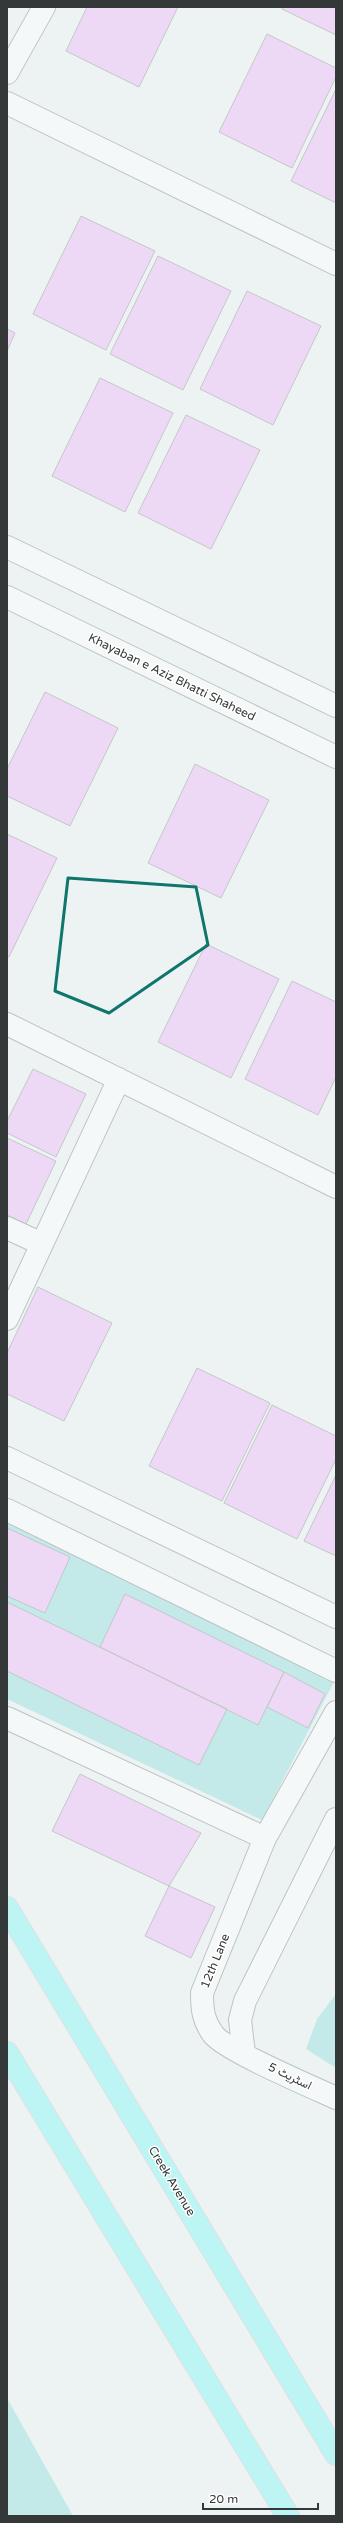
<svg xmlns="http://www.w3.org/2000/svg" width="343" height="2523" viewBox="0 0 343 2523" font-family="'Varela Round',Vazirmatn,sans-serif">
<rect width="100%" height="100%" fill="#edf3f3"/>
<path fill="#91dede" d="M7,1519L335,1680L262,1820L7,1699Z
M336,1994V2068L306,2049L317,2019Z
M7,2398L73,2516H7Z"/>
<path fill="#eebbf8" stroke="#949195" d="M87,7H178L139,87L66,51Z
M282,7H336V35L282,9Z
M267,34L336,68V77L292,168L219,132Z
M336,89V203L291,181Z
M81,216L155,251L106,350L33,314Z
M158,256L231,291L183,390L110,354Z
M247,291L321,326L273,425L200,389Z
M7,329L15,333L7,351Z
M100,378L173,413L125,512L52,476Z
M186,415L260,450L211,549L138,513Z
M45,692L118,728L70,826L7,796V769Z
M195,764L269,800L221,898L148,863Z
M7,834L57,858L9,957L7,956Z
M206,944L279,979L231,1078L158,1042Z
M292,981L336,1002V1077L318,1115L245,1079Z
M33,1069L86,1094L56,1157L7,1133V1121Z
M7,1138L56,1161L26,1224L7,1215Z
M38,1287L112,1323L64,1421L7,1394V1353Z
M197,1368L270,1403L222,1501L149,1466Z
M272,1405L336,1436V1459L297,1539L224,1503Z
M336,1475V1556L304,1541Z
M7,1528L70,1557L45,1613L7,1596Z
M125,1594L284,1672L258,1725L100,1647Z
M7,1602L227,1709L199,1765L7,1671Z
M284,1672L325,1694L308,1728L267,1707Z
M80,1774L201,1833L169,1886L52,1831Z
M169,1886L215,1907L191,1958L145,1936Z"/>
<g fill="none" stroke-linecap="round" stroke-linejoin="round">
<g stroke="#848989" stroke-width="24">
<path id="minor" d="M7,73L44,7
M7,103L336,264
M7,1024L336,1187
M7,1228L42,1244
M7,1319L119,1079
M336,1712L265,1838L202,1993C202,2009 203,2020 213,2034C223,2049 314,2088 336,2098
M7,1718L265,1838
M244,2054L240,2020L245,2001L336,1819"/>
</g>
<g stroke="#848989" stroke-width="24">
<path id="tertiary" d="M7,547L336,706
M7,597L336,757
M7,1458L336,1617
M7,1510L336,1671"/>
</g>
<g stroke="#cfcfcf" stroke-width="24">
<path id="primary" d="M7,1908L336,2454
M7,2053L288,2516"/>
</g>
<use href="#minor" stroke="#fff" stroke-width="22"/>
<use href="#tertiary" stroke="#fff" stroke-width="22"/>
<use href="#primary" stroke="#83f5f6" stroke-width="22"/>
</g>
<path d="M0 0H343V2523H0ZM68,878L196,887L208,945L109,1013L55,991Z" fill="#edf3f3" fill-opacity=".55" fill-rule="evenodd"/>
<path fill="none" stroke="#0f766e" stroke-width="3" stroke-linejoin="round" d="M68,878L196,887L208,945L109,1013L55,991Z"/>
<g text-anchor="middle" stroke-width="3" stroke-linejoin="round" paint-order="stroke">
<g font-size="12" fill="#353838" stroke="#fff">
<text transform="translate(172 677) rotate(26)" y="4">Khayaban e Aziz Bhatti Shaheed</text>
<text transform="translate(215 1961) rotate(-68)" y="4">12th Lane</text>
<text transform="translate(290 2076) rotate(26)" y="4">اسٹریٹ 5</text>
<text transform="translate(172 2181) rotate(59)" y="4">Creek Avenue</text>
</g>
</g>
<rect width="343" height="2523" fill="none" stroke="#353838" stroke-width="16"/>
<path d="M203 2503v6h115v-6" fill="none" stroke="#353838" stroke-width="2"/>
<text x="209" y="2503" font-size="12" fill="#353838" stroke="#ffffff" stroke-width="3" paint-order="stroke">20 m</text>
</svg>
